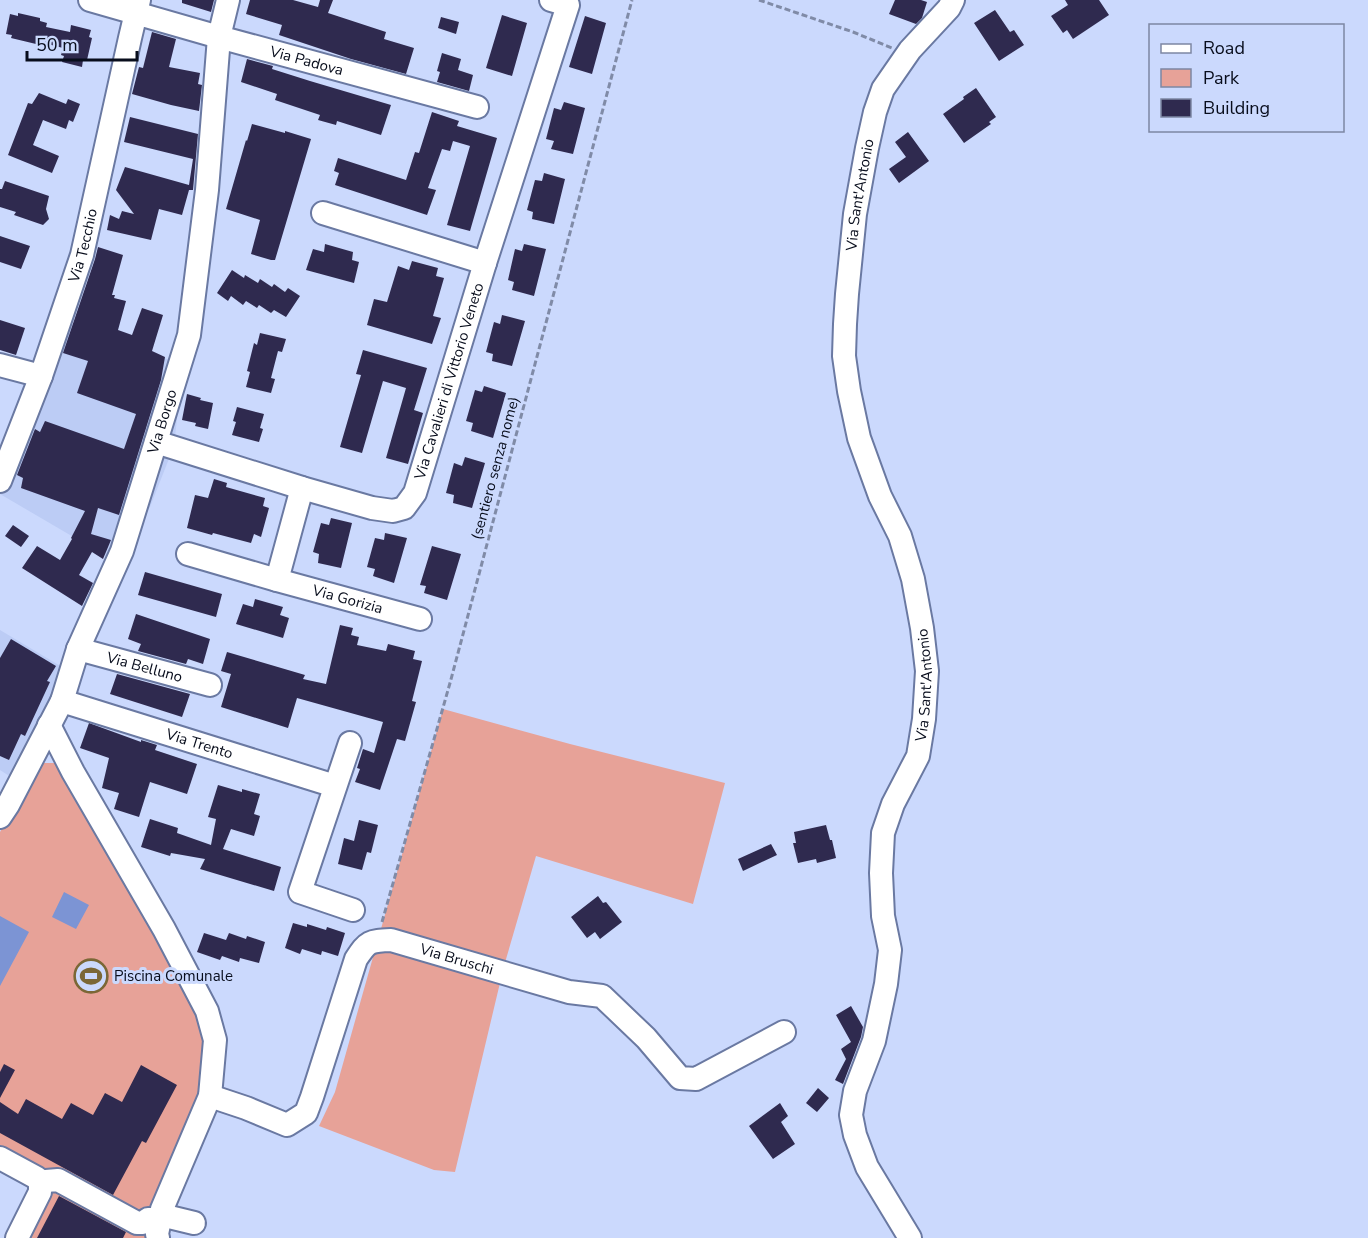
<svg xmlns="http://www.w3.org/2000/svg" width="1368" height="1238" viewBox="0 0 1368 1238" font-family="'Nunito Sans',sans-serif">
<rect width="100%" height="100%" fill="#cbd9fd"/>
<path fill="#bcccf5" d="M64,321L183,365L174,446L150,507L111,559L0,494L45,378Z
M0,630L67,670L14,779L0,770Z"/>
<path fill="#e7a298" d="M443,709L570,744L725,783L693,904L536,856L504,966L455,1172L434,1170L319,1126L335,1092Z
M38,763H58L200,1014L208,1050L193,1117L152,1238H29L59,1177L0,1145V832Z"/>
<path fill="#7c94d4" d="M64,892L89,905L76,929L52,917Z
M0,916L29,932L0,986Z"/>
<path fill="#2f2a4f" d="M182,0H214L211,12L182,3Z
M250,0H293L318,7L320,0H333L328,13L386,32L384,39L414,48L406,74L351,59L279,35L282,25L246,14Z
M895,0H921L927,2L922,18L916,24L889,14Z
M1065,0H1099L1109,15L1073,39L1067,30L1063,33L1051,16L1068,5Z
M995,10L1010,32L1014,30L1024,45L999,61L974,23Z
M18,13L40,18V21L47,23L46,27L70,32L71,25L91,30L89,37L92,38L87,60H83L82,67L62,62L64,56L61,55L63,48L36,41V44L11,38L12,35L6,34L10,14L18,16Z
M502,15L527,23L512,76L486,68Z
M585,16L606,23L592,74L569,67Z
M441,17L459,22L456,34L438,28Z
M152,32L176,39L169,67L200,73L198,84L202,85L199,111L171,105L132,94L139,67L143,68Z
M442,53L461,59L458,70L473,75L469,91L437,82L440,72L437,71Z
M247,59L273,66L272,69L310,81L391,105L381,135L337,121L336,125L318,120L320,115L275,100L277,94L241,82Z
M976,88L996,117L989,122L991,124L964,143L943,114L964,99L963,97Z
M39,93L66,104L68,99L80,104L73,122L69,120L66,129L43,120L33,145L59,156L52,173L8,155L28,103L32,104Z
M564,102L585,108L573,154L551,149L554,141L546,139L554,108L561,110Z
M432,112L459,121L457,126L497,138L470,231L447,225L470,146L453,141L450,151L442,149L428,188L436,190L427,215L335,185L339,173L334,171L338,158L406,180L415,152L419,153Z
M130,117L198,134L193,190H189L182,215L159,209L151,240L107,230L110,215L119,219L122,211L134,214L116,190L125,167L189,185L193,159L124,142Z
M252,124L285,133V131L311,139L275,260H271L251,254L260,220L226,209L246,140L247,141Z
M908,132L929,161L899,183L889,169L906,157L895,142Z
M544,173L565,179L554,224L532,219L533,212L527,210L535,180L542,181Z
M5,181L49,196L46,209L49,219L43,225L14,215L16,212L0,207V189H2Z
M0,236L30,246L21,269L0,262Z
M325,244L353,252L352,260L359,262L354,283L306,270L313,249L324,252Z
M524,244L546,249L534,296L512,290L514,282L508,280L515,249L522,251Z
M98,247L123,255L112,295H115L114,298L126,301L118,330L132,335L142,308L163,315L152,351L165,357L161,380L119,515L98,508L91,534L111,540L103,559L92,552L79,575L93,583L82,606L22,568L37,546L60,560L72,539L71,538L85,511L21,488L23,478L17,475L35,429L40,432L45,421L124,449L136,414L77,393L88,361L63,353L95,259Z
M412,261L438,268L436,276L444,278L433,316L441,318L432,344L367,325L374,299L387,302L398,266L409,270Z
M232,270L244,278L245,275L258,283L260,279L272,287L274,284L285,292L288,288L300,296L286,317L274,310L271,313L259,305L257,308L246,301L243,305L231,296L228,301L217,293Z
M502,315L525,321L512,366L492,361L493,354L486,352L494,322L500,324Z
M0,320L25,328L16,355L0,350Z
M260,333L286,339L282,352L278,351L271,378L275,379L271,393L246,387L250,372L247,371L254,343L257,345Z
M363,350L427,368L414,410L423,413L408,464L386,458L406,388L383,381L362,453L340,447L361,375L356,374Z
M484,386L506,393L493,438L471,431L473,423L466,421L475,390L482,392Z
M187,394L201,398L200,400L213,403L208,429L195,426L196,423L182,420Z
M237,407L264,414L260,428L263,429L259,442L232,435L236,422L233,421Z
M465,457L485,463L472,508L453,503L454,495L446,493L454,463L462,466Z
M214,479L227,483L226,487L265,498L263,506L269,508L261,537L254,534L251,543L213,533L212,535L187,528L195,495L208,498Z
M331,518L352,523L341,568L318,563L319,554L313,552L321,523L329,525Z
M13,525L29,536L21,547L5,536Z
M385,533L407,538L394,583L373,576L375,569L367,567L375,538L384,540Z
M432,546L461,554L447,600L424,593L426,586L420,585Z
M145,572L222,594L216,617L138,595Z
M255,599L283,607L280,615L289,618L283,638L236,624L243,604L253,607Z
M136,614L210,639L203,664L188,659L186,664L138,651L141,644L128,639Z
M340,625L353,628L351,635L359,637L357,645L386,651L388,644L415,651L413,659L422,661L412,701L416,702L405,741L397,739L380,790L355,782L360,769L357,768L363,749L374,753L383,722L297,698L288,728L221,707L231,674L221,671L227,652L305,675L303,679L326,684Z
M11,639L56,666L47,681L50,682L25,736L21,734L9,760L0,756V658Z
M117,674L190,694L182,717L110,694Z
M89,723L141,742V740L157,745L155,750L197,764L187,794L150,782L139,817L114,809L119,793L102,788L109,758L80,748Z
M218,785L242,792V789L260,794L254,814L260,816L254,836L231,829L223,849L281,867L274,891L200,869L205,859L171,853L170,856L141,847L150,819L178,828L177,833L211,845L216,819L208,817Z
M359,820L378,825L371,853L367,852L362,870L338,864L344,838L354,841Z
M826,825L830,840H832L836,858L817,863L816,859L798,863L793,843H796L794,832Z
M771,844L777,855L743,871L738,859Z
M598,896L603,903L606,902L622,922L600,939L595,932L587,938L571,917Z
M293,923L307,927V924L326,930L327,927L345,933L338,956L322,951L321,955L302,949L300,954L285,948Z
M204,933L226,940L229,933L246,939L247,936L265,942L259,963L240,958L239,962L222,956L220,960L197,952Z
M851,1006L863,1027L861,1037L843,1084L835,1080L846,1059L841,1049L851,1042L836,1015Z
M4,1064L15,1070L0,1098V1072Z
M141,1065L177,1085L146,1143L142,1141L113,1195L0,1133V1102L18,1114L26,1099L62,1119L71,1103L93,1115L105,1093L122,1102Z
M818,1088L829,1098L817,1112L806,1103Z
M780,1103L788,1116L781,1122L795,1144L773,1159L749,1126Z
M59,1196L126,1232L123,1238H37Z"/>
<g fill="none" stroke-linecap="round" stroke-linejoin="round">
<g stroke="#6a79a2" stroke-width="26">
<g id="minor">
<path id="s1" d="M90,0L219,37L477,107"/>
<path d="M323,213L485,263"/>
<path d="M0,365L41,376"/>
<path id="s2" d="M156,442L302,488L372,508L393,511L404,508L415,493L485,263L568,5L551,0"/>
<path id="s3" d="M0,481L41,376L82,255L130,38L139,0"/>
<path id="s4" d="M188,554L277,580L420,619"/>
<path d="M277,580L302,488"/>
<path id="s5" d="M78,649L210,685"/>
<path id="s6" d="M62,701L335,786"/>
<path d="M49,725L73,772L164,929L207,1011L215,1040L210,1096L162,1209L157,1234L158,1238"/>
<path d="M350,743L300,892L353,910"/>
<path id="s7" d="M0,817L8,805L62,701L78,649L122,551L189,335L207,190L219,37L228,0"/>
<path id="s8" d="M210,1096L246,1108L287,1125L306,1113L312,1097L356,959C368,941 369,941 391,940L569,992L602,996L646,1038L680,1078L696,1079L784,1032"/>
<path d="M0,1158L37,1178L40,1184V1192L17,1238"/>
<path d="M40,1184L46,1181L58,1180L137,1223H143L148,1219H160"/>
<path d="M161,1215L194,1223"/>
<path id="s9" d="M910,1238L867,1167L855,1135L851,1115L855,1091L874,1041L886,984L890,950L883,916L881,873L883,833L893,804L918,756L924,719L927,671L922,628L913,579L900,536L880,496L859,438L849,391L844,356L845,324L847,294L855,214L867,148L875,112L883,89L910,50L949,8L953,0"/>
</g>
</g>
<path stroke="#808ba7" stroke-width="3" stroke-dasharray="6 3" stroke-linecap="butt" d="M759,0L853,32L892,48
M382,922L450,683L632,0"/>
<use href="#minor" stroke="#fff" stroke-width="22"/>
</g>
<defs>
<g id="stadium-ring" transform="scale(1.725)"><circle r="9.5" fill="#cbd9fd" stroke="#7b6736" stroke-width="1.5"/><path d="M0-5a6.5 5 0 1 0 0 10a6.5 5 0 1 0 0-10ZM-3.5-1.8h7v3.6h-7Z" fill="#7b6736"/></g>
</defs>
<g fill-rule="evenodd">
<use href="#stadium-ring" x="91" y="976"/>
</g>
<g text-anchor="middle" stroke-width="6" stroke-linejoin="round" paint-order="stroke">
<g font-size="15" fill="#080d1c" stroke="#cbd9fd">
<text dy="5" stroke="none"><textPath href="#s1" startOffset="225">Via Padova</textPath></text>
<text dy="5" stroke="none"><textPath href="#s9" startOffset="1086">Via Sant'Antonio</textPath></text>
<text dy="5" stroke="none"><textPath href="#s3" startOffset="250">Via Tecchio</textPath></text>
<text dy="5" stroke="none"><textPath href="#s2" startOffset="394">Via Cavalieri di Vittorio Veneto</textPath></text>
<text dy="5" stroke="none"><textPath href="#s7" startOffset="429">Via Borgo</textPath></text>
<text transform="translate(495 468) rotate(-75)" y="5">(sentiero senza nome)</text>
<text dy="5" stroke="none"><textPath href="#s4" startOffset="166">Via Gorizia</textPath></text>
<text dy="5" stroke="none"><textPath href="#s5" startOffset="69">Via Belluno</textPath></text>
<text dy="5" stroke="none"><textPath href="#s9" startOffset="582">Via Sant'Antonio</textPath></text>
<text dy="5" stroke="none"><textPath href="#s6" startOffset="144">Via Trento</textPath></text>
<text dy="5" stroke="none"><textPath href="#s8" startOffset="378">Via Bruschi</textPath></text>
</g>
<g font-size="15" fill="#080d1c" stroke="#cbd9fd" text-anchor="start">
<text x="114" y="981">Piscina Comunale</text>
</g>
</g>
<rect x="1149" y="24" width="195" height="108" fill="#cbd9fd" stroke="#7d87a3" stroke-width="1.5"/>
<rect x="1161" y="44" width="30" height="9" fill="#ffffff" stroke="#7d87a3" stroke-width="1.5"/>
<text x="1203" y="54" font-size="18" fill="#080d1c">Road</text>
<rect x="1161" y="69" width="30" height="18" fill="#e7a298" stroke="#7d87a3" stroke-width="1.5"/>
<text x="1203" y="84" font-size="18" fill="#080d1c">Park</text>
<rect x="1161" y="99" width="30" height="18" fill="#2f2a4f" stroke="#7d87a3" stroke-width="1.5"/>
<text x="1203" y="114" font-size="18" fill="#080d1c">Building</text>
<path d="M27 51v9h110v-9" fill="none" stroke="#080d1c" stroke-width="3"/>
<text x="36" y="51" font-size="18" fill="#080d1c" stroke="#cbd9fd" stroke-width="4.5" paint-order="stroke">50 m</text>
</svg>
